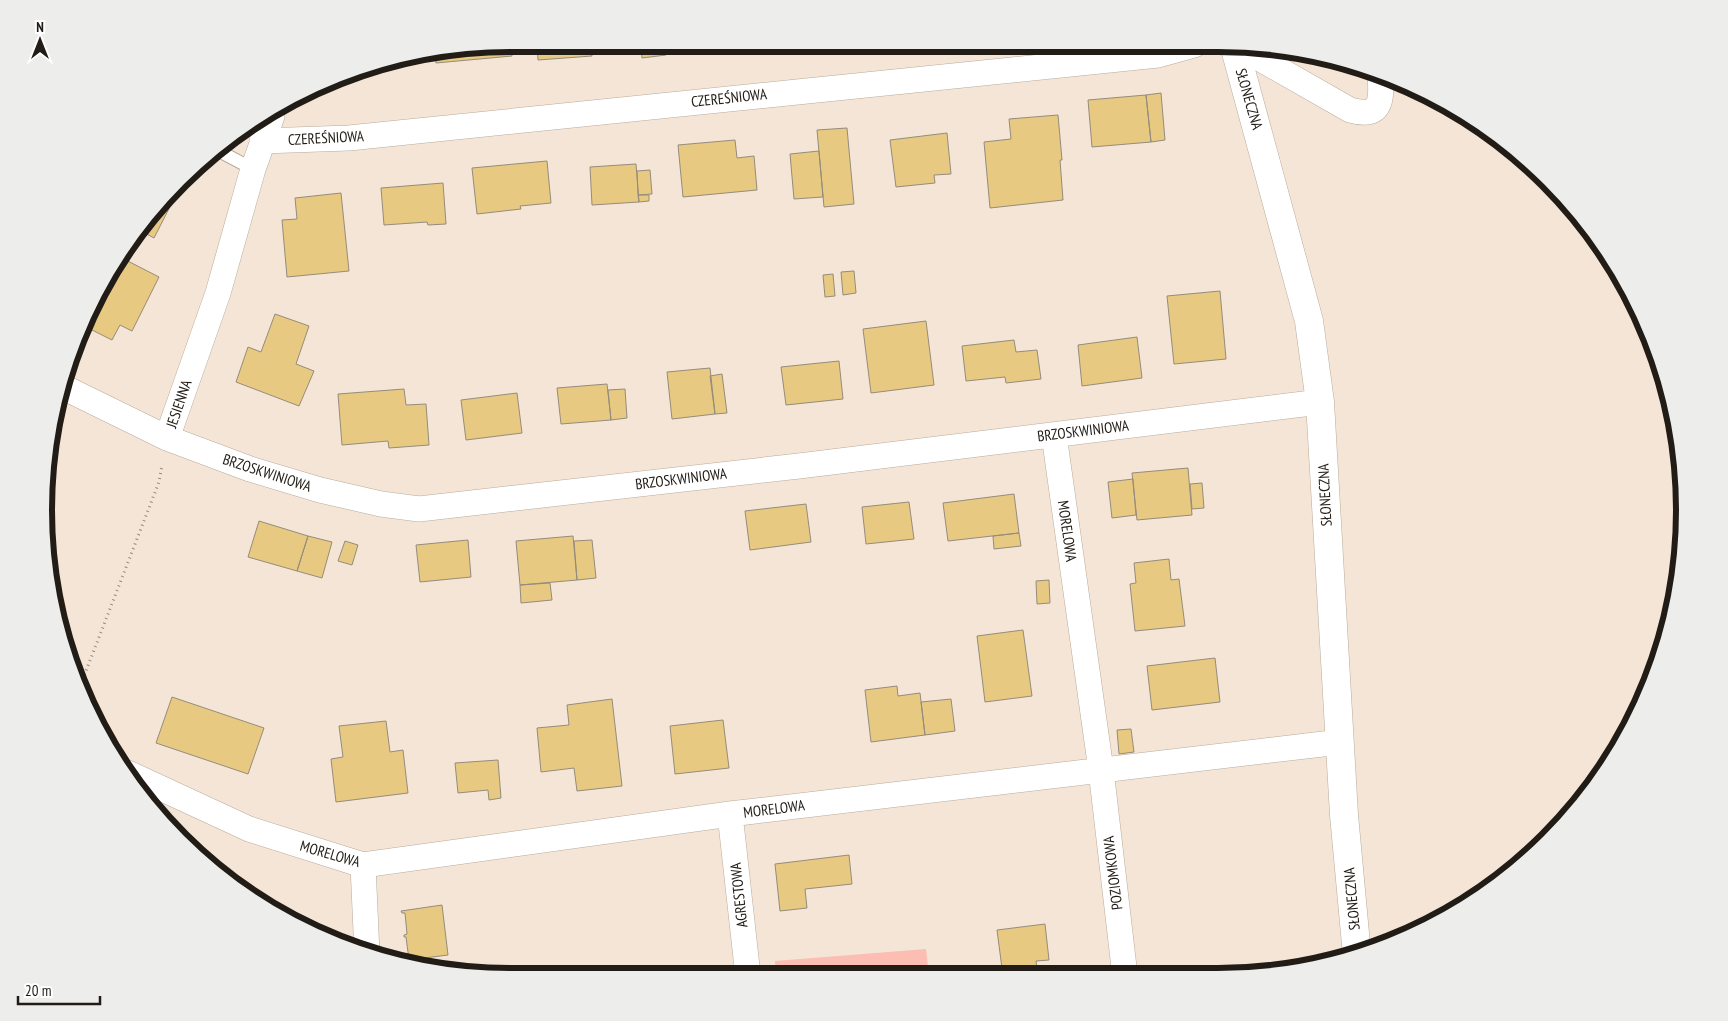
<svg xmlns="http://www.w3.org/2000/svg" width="1728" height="1021" viewBox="0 0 1728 1021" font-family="'PT Sans Narrow',sans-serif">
<rect width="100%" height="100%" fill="#f5e5d6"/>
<path fill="#fcbdb2" d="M926,949L929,976H776L775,961Z"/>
<path fill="#e7c982" stroke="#948c7b" d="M511,44L512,56L436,63L435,56Z
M537,44H591L592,56L538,60Z
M641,44H665L666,55L642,58Z
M1161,93L1165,140L1151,142L1146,95Z
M1146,95L1151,142L1092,147L1088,100Z
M1058,115L1062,160H1060L1063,200L990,208L984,142L1011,139L1009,119Z
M847,128L854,204L824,207L817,130Z
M947,133L951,174L934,175L935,183L896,187L890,140Z
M735,140L737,158L754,156L757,190L683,197L678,145Z
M819,151L823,197L794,199L790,154Z
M547,161L551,203L520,206L521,209L477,214L472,168Z
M636,164L639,202L592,205L590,167Z
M650,170L652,194L638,195L637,171Z
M443,183L446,224L428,225L427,222L384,225L381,188Z
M177,193L154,238L141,231Z
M341,193L349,271L287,277L282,220L297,219L295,198Z
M638,195H649V201L639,202Z
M120,257L159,277L132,331L120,325L112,340L88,328Z
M854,271L856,293L843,295L841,272Z
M833,274L835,296L825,297L823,275Z
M1220,291L1226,359L1174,364L1167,296Z
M275,314L309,326L296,364L314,371L299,406L236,382L248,347L261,352Z
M926,321L934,385L871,393L863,329Z
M1137,337L1142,378L1082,386L1078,345Z
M1014,340L1016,352L1037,350L1041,379L1006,383L1005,377L966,381L962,346Z
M839,361L843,399L786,405L781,367Z
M710,368L715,414L672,419L667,372Z
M722,374L727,413L715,414L710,376Z
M607,384L611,420L561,424L557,388Z
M404,389L406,405L426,404L429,445L389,448L388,441L342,445L338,394Z
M625,389L627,418L611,420L608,390Z
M517,393L522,433L466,440L461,400Z
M1188,468L1192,515L1137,520L1132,473Z
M1133,479L1136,515L1112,518L1108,482Z
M1202,483L1204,508L1192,509L1190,484Z
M1014,494L1019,533L948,541L943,503Z
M909,502L914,539L866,544L862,507Z
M806,504L811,542L750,550L745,511Z
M259,521L308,536L297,571L248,557Z
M1019,533L1021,546L994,549L993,536Z
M308,536L332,542L322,578L297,571Z
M573,536L577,580L520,585L516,541Z
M468,540L471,577L420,582L416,545Z
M592,540L596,578L577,580L574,541Z
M345,541L358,545L352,565L338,561Z
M1169,559L1171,580L1179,579L1185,626L1135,631L1130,584L1136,583L1134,563Z
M1049,580L1050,603L1037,604L1036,581Z
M550,583L552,600L521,603L520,585Z
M1023,630L1032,696L985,702L977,636Z
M1215,658L1220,702L1152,710L1147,666Z
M897,686L898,696L920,693L925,735L871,742L865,690Z
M172,697L264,728L248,774L156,743Z
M612,699L622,786L577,791L574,768L541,772L537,728L569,725L567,705Z
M951,699L955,731L925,735L921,702Z
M723,720L729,768L675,774L670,726Z
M386,721L390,752L403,750L408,793L336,802L331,759L343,757L339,726Z
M1131,729L1134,752L1119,754L1117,730Z
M498,760L501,798L489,800L488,790L458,793L455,763Z
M849,855L852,884L805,889L807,908L780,911L775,864Z
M442,905L448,955L409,960L406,937H404V935L407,934L405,913H402L401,911Z
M1045,924L1049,960L1036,961L1038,976H1003L997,930Z
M686,971L687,976H650Z"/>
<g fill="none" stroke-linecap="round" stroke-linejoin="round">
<g stroke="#b9ab9c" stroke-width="14">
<path id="service" d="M217,150L253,169"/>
</g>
<g stroke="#b9ab9c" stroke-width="26">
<path id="minor" d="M1236,45L1350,110C1382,119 1382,100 1380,75
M262,141L349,138L1158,55L1194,45
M61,386L167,438L250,469L320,490L381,504L419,509L799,466L1320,402
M1054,435L1101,770L1125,976
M167,438L218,293L253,169L272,116
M128,773L249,829L363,865L730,814L1340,742
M730,814L748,976
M363,865L367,954"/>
</g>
<g stroke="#b9ab9c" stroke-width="29">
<path id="tertiary" d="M1234,45L1309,321L1320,402L1344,815L1357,955"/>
</g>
<path stroke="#94897e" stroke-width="3" stroke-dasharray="1 4" stroke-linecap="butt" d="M79,689L159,482L162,465"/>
<use href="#service" stroke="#fff" stroke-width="12"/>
<use href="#minor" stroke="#fff" stroke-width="25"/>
<use href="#tertiary" stroke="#fff" stroke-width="28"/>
</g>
<g text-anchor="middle" stroke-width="4" stroke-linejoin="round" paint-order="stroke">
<g font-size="15" fill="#211c16" stroke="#fff">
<text transform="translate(729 98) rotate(-6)" y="5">CZEREŚNIOWA</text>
<text transform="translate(1249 99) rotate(74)" y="5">SŁONECZNA</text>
<text transform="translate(326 138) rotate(-3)" y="5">CZEREŚNIOWA</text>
<text transform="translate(179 404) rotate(-71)" y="5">JESIENNA</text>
<text transform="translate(1083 431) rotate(-7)" y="5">BRZOSKWINIOWA</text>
<text transform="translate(267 473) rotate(18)" y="5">BRZOSKWINIOWA</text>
<text transform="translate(681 479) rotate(-7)" y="5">BRZOSKWINIOWA</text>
<text transform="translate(1325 495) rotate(-93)" y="5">SŁONECZNA</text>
<text transform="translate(1067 531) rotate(82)" y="5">MORELOWA</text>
<text transform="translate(774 809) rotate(-7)" y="5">MORELOWA</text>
<text transform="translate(330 854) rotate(16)" y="5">MORELOWA</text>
<text transform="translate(1113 873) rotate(-97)" y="5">POZIOMKOWA</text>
<text transform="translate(739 895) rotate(-96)" y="5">AGRESTOWA</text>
<text transform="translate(1352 899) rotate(-95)" y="5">SŁONECZNA</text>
</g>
</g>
<path d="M0 0H1728V1021H0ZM510 52H1218A458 458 0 0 1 1676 510V510A458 458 0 0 1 1218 968H510A458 458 0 0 1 52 510V510A458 458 0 0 1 510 52Z" fill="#ededec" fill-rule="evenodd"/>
<path fill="none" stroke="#211c16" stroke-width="6" d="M510 52H1218A458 458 0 0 1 1676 510V510A458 458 0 0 1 1218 968H510A458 458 0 0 1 52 510V510A458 458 0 0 1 510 52Z"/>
<g transform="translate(40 40)" stroke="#ffffff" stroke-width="4" paint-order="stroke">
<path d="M0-4L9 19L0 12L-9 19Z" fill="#211c16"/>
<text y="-8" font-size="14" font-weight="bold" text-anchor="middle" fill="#211c16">N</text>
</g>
<path d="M18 996v8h82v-8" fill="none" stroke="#211c16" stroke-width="2.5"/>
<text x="25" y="996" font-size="15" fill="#211c16" stroke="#ffffff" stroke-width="4" paint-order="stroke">20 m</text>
</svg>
